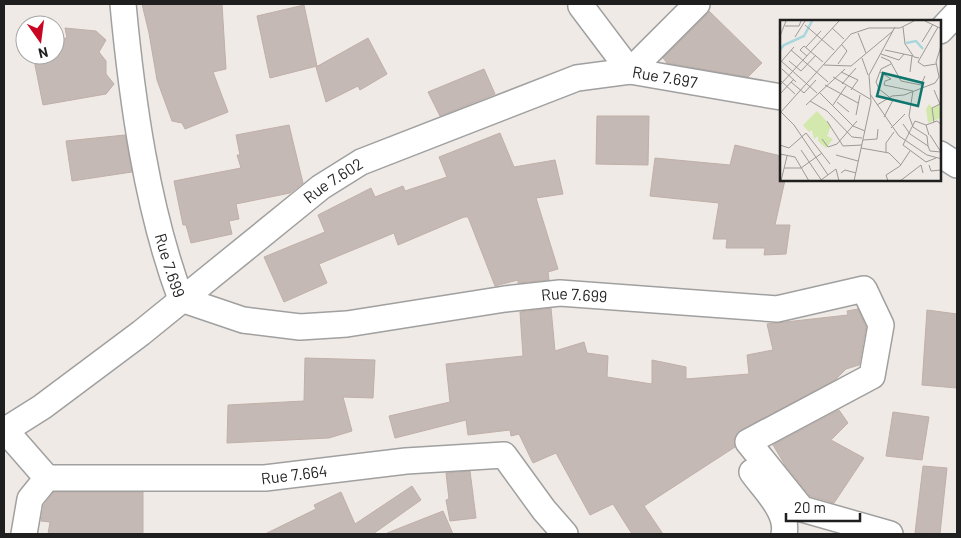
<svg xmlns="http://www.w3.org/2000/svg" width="961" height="538" viewBox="0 0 961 538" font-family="Barlow,sans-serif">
<rect width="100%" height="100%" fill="#efeae5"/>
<path fill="#c4b9b5" stroke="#c1afa8" d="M142,4H222L226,69L213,72L228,112L185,129L182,123L172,121L157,80L149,33Z
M304,5L317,66L270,78L257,16Z
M709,11L762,63L748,77L667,63L663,58Z
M65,28L96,31L106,40L99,52L106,61V74L114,84L106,94L43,105L33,55H55V39L67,38Z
M368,38L387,74L360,90L358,86L326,102L316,67Z
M484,69L495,94L440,116L428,92Z
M597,116H649L648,165L596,164Z
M289,125L303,183L290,193L236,204L239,219L229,221L232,234L191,243L186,225H183L174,181L241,168L237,155H240L236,135Z
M500,133L514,167L555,160L563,194L536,198L558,269L548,272L549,280L518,283V280L495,286L468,217H464L398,245L394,233L319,264L327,283L284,302L264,257L325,232L318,215L371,188L375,197L403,186L405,191L447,177L439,157Z
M125,135L132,172L72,181L66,141Z
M735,145L781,156V180H785L775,225H790L786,254L764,255L765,248H726L727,239H713L719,203L650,196L655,158L730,165Z
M551,308L555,351L584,342L587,353L608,356L607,377L652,384V360L686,367V379L749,374L747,355L773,350L767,324L848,315L847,311L858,309L866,327L859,365L846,369L835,380L741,430L735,436V447L644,506L663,534H632L613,504L590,515L556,453L533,463L519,434L511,436L510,430L468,435L466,420L395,438L389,416L450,402L446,364L523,356L520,312Z
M927,310L957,314V388L922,385Z
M305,358L375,360L373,398L343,397L352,431L329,438L227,443L228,405L304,401Z
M839,410L848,423L831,440L864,458L834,503L810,496L785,465L773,445Z
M893,412L929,417L922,460L886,456Z
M923,466L947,468L940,534L915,533Z
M470,471L476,518L450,521L446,500L449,499L446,473Z
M412,486L421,500L373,534H265L316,509L314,505L341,492L355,524Z
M54,492H143V534H48L50,522L41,521L44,505Z
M443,511L453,534H388L387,533Z"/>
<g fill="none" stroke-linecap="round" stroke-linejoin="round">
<g stroke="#a0a0a0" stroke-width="28">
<g id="minor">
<path id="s1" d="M123,4C132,100 147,209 181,299L243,320L300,327L347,324L505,299L560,293L777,309L864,289L881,325L872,376L748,442L802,509L890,534"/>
<path id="s2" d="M582,4L581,6L630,71L781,97"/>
<path d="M940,31L957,13"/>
<path d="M940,154L957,165"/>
<path d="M5,430L47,478"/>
<path id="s3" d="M4,431L42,407L141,333L321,187L361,162L577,78L630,71L697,4"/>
<path d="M752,472C764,489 789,512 784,534"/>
<path id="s4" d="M24,534L30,499L47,478H265L406,461L504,455L544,510L565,534"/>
</g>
</g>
<use href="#minor" stroke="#fff" stroke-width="25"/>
</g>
<g text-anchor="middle" stroke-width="5" stroke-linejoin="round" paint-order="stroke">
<g font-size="16" fill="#1f1f1f" stroke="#fff">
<text dy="6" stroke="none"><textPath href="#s2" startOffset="119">Rue 7.697</textPath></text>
<text dy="6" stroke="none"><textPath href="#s3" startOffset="414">Rue 7.602</textPath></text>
<text dy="6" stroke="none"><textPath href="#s1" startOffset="266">Rue 7.699</textPath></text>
<text dy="6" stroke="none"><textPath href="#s1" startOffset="701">Rue 7.699</textPath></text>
<text dy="6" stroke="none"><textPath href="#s4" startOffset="310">Rue 7.664</textPath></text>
</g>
</g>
<g transform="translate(780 20)">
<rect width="161" height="161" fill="#efeae5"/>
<path d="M149,84L153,88L161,84V92L160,98L148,103L146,89ZM37,91L51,106L47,116L53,119L46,128L38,121V116L34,119L32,110L29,112L23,105Z" fill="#d2e8ac"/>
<path fill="none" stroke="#a7d7dc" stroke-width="2.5" d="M126,23L136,21L143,29M0,30L4,25L24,16L32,1"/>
<path fill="none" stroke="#9c9996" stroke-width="1" d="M145,1L162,9M25,5L54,30M5,6H19L21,1M123,7L125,24L134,37L139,38M52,8L64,19M78,13L86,33M0,16L6,1M15,17L25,1M142,22L153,4M26,27L41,11M11,30L48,62M105,30L133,36M101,34L119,40L124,34M27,36L20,30L24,26L43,42M101,37L110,41L121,61L141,65L145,56M82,38L88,55M0,40L37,73M9,41L21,51L36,35M0,43L14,27M58,44L67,31L62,25M156,44L144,46L138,42L158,7M44,45L71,46L113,11M2,49L16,62M61,52L78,60L71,70M100,52L111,59L105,61L104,65L133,71L129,96L133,107M130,52L132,36M53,57L90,79M0,60L15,74M11,62L24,73L36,60M62,64L76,48M0,65L59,1M45,65L78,83M154,70L160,84M39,72L73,106L85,111M0,74L14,59M90,74L119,116L147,135L162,139M30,81L47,91L72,117L82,118M57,82L69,92M26,85L65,49M53,85L66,66M97,85L112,76L124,75L155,63L159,57L156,42L162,23M0,91L14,105L48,155M0,93L71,14L89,8H120L134,1M76,95L80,75M104,97L113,80L99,69L96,62L101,49L111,44M47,101L63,126L82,125M154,102L152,88L162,83M123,104L130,114L148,126L147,116L133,107M146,105L135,101L123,125L146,142L156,138M111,108L125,94M149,115L146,105L157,101L162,105M150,115L161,132M42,119L48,127L57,124L77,101M83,120L97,119L98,109M0,125L9,128L26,113L50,144M148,126L150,131L161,132M81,128L109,133L121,145M21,130L42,161M106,132V123L114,112M0,134L15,137L29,161M56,135L78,141M149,145L151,151L161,150M4,148H21L42,133M61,153L65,150L76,153M41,160L56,149L59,161M1,161L7,136M74,161L91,82L89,55L115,7M108,161L106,155L120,146L130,131M120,161L141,145L143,153"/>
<path fill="#0f766e" fill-opacity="0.15" stroke="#0f766e" stroke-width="2.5" d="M103,53L143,63L138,86L97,76Z"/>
<rect width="161" height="161" fill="none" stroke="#1f1f1f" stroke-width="2.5"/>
</g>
<rect width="961" height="538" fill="none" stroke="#1f1f1f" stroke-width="10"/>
<g transform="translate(40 40) rotate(166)"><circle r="24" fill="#ffffff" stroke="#a5a5a5"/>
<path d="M0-4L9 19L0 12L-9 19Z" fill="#c80621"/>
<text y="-8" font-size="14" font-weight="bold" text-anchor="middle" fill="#1f1f1f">N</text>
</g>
<path d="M786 513v8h74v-8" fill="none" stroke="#1f1f1f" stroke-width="2.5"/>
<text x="794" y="513" font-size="15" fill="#1f1f1f" stroke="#ffffff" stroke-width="4" paint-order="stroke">20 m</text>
</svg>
